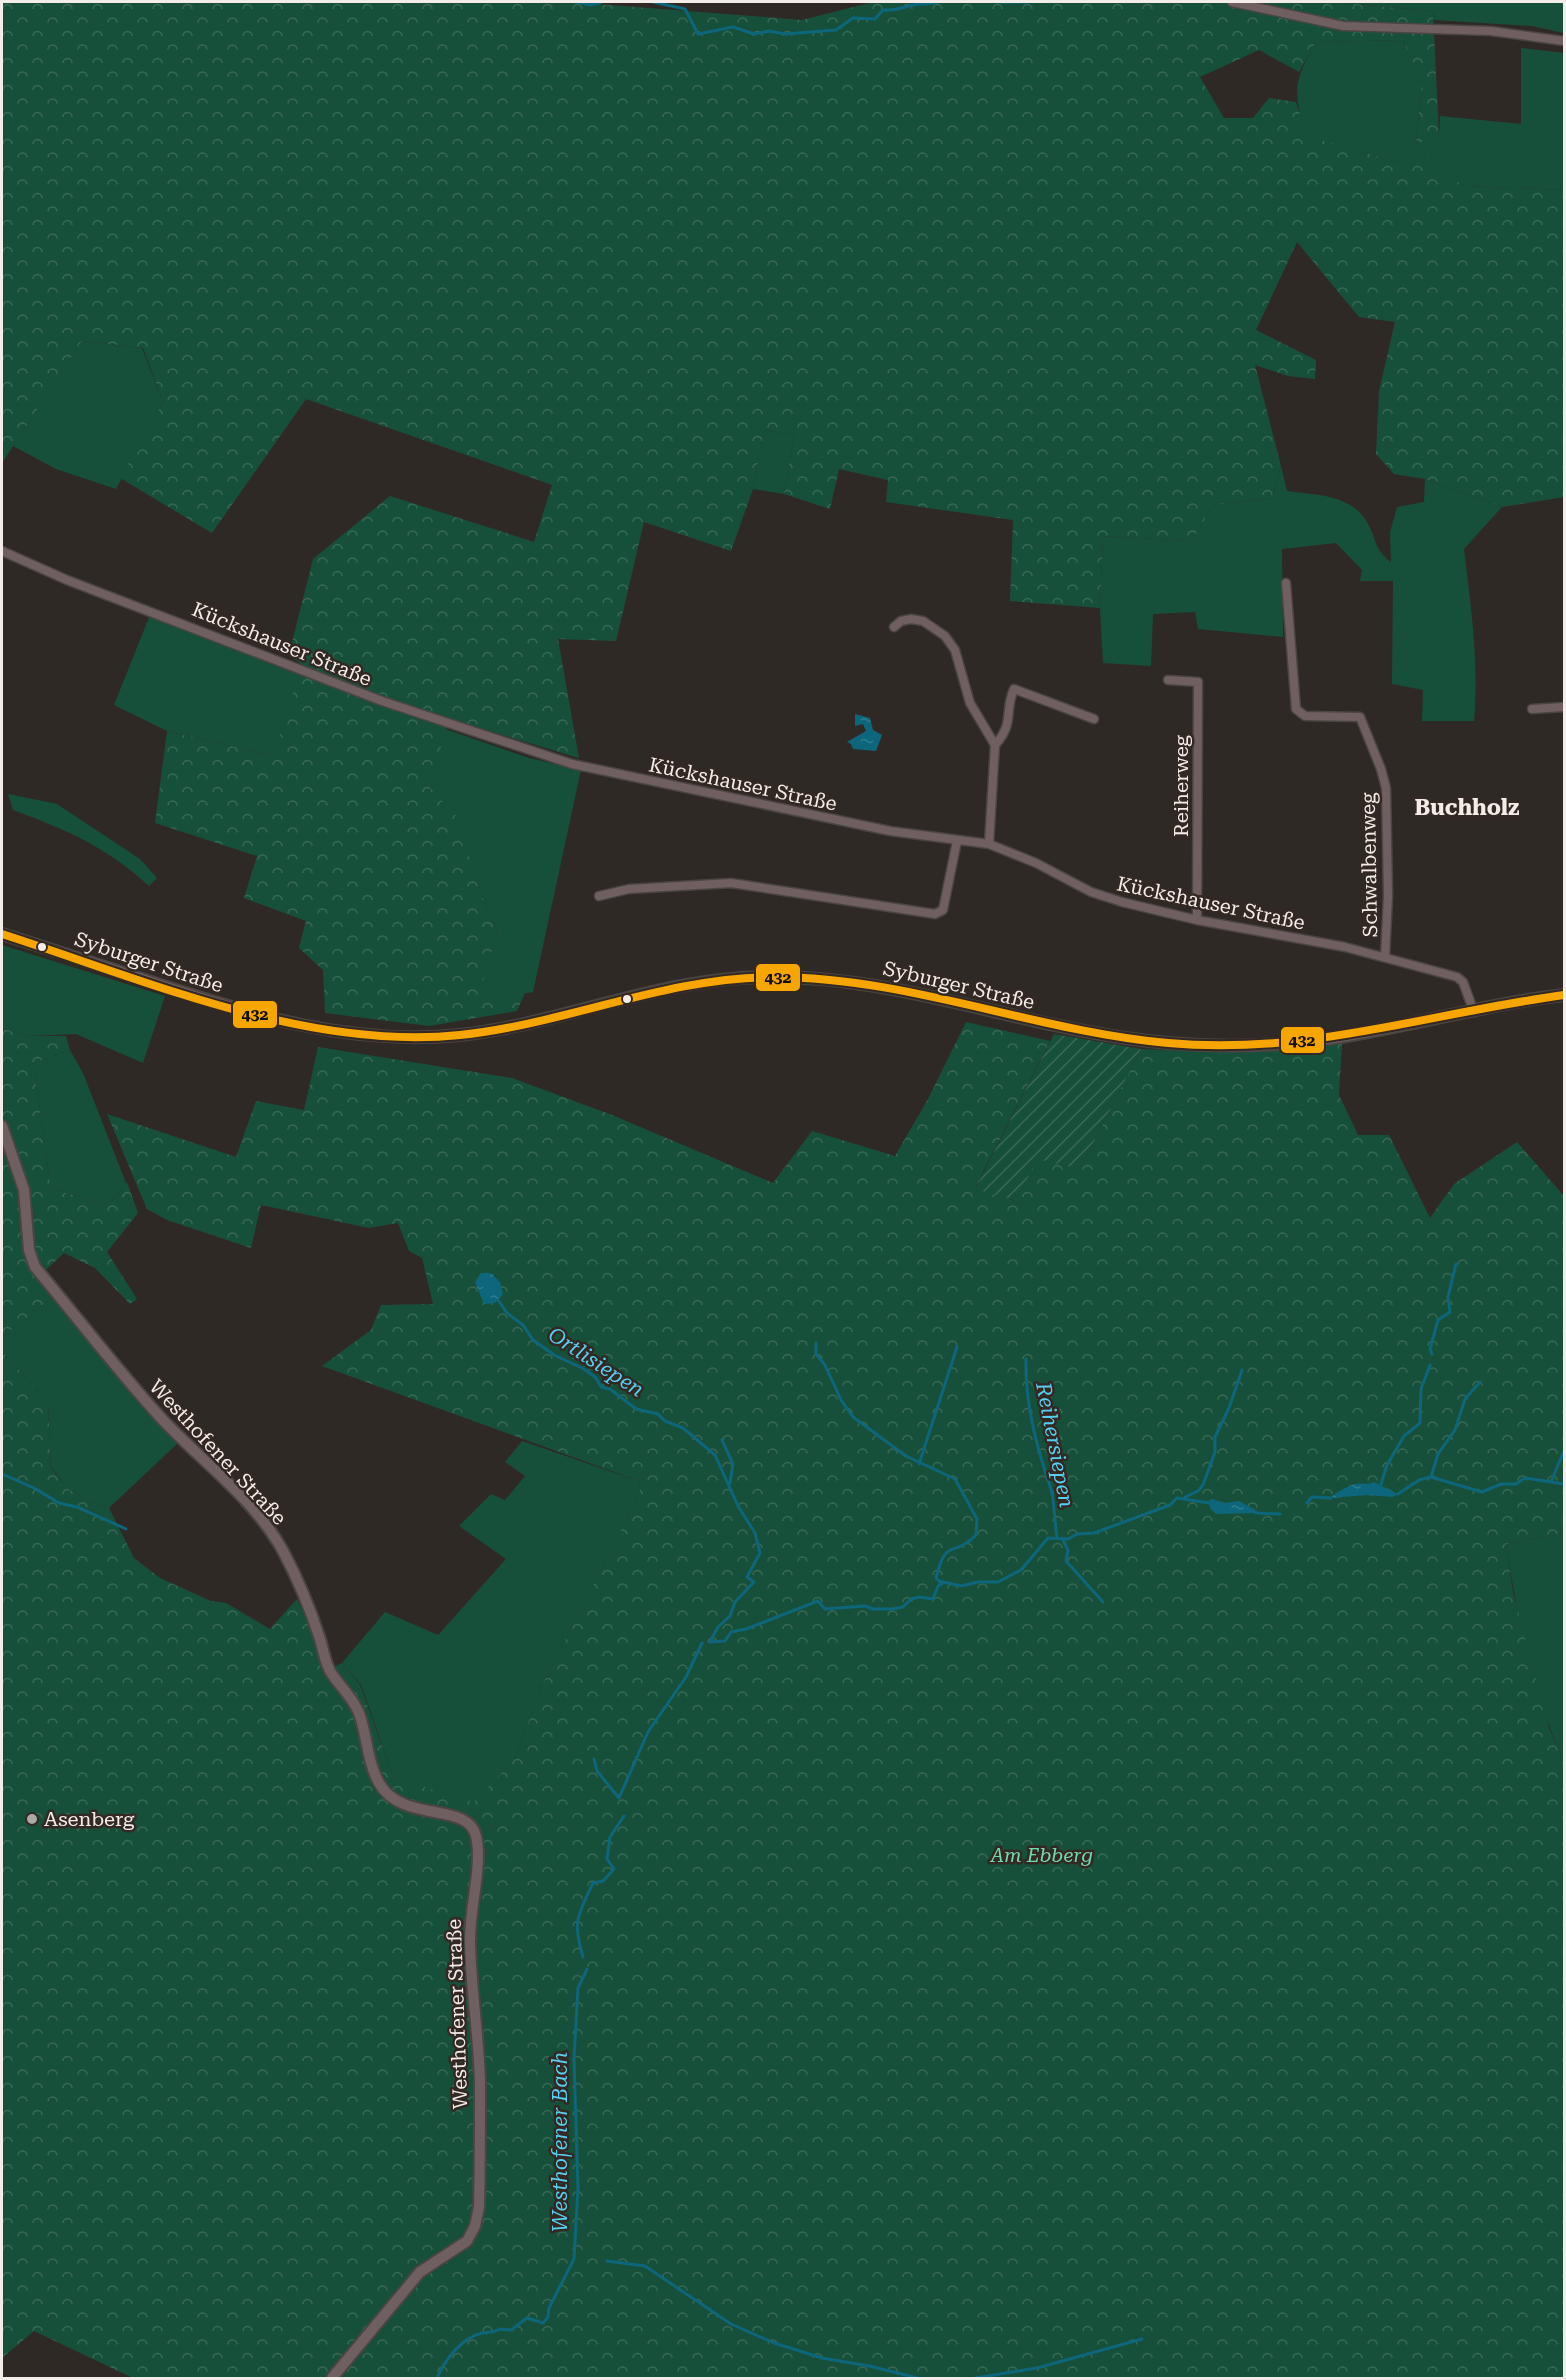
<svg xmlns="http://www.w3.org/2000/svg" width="1566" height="2380" viewBox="0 0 1566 2380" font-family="'Roboto Serif',serif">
<defs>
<pattern id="forest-crowns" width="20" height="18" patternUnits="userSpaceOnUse" patternTransform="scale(1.5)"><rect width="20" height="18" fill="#17503a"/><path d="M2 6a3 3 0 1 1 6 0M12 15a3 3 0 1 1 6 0" fill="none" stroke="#396956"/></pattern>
<pattern id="garden-furrows" width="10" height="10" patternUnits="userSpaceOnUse" patternTransform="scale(1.5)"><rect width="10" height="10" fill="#17503a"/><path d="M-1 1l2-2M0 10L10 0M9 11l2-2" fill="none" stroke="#396956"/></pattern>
<pattern id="water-ripples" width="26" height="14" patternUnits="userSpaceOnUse" patternTransform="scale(1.5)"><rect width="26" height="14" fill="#0d667b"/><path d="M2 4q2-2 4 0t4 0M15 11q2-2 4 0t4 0" fill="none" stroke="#317c8e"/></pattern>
</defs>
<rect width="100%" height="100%" fill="#2f2926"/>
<path fill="#17503a" d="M1332,2H1564V33L1532,26L1434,20L1433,11Z
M1403,40L1422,82L1416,143L1439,136L1440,116L1521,124V48L1564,53V190L1465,186L1434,166L1400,163L1306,136C1293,92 1293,82 1316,42Z
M82,341L142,348L163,402L116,489L56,469L13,446Z
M764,430L794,435L784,494L753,489Z
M1281,466L1287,491C1314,495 1348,494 1365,519C1377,536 1372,548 1391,562L1390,532L1397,507L1424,502L1425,479L1502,507L1464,549C1471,607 1479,662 1474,721H1422L1423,690L1392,684L1393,581H1360L1362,570L1336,543L1282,549L1283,637L1198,629L1195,612L1153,614L1151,666L1103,663L1100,608L1103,536L1192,541L1213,505L1272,498Z
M150,615L301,672L273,756L167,731L114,705Z
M445,729L529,758L581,770L533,992L476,1002L497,933L477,883L430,788Z
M8,794L57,804L140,859L157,878L149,886C105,846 67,830 13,810Z
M2,945L165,996L143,1063L76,1034L27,1036L2,1028Z
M70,1050L83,1073L126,1183L109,1205L51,1189L35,1075L28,1065Z
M55,1296L148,1412L178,1443L109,1508L88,1501L68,1489L51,1467L48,1402L2,1351V1337Z
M522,1441L639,1481L640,1493L541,1687L515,1759L474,1803L394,1778L361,1685L342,1663L385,1612L438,1635L506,1559L459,1526L491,1494L505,1500L525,1476L505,1462Z
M1564,1533V1763C1534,1695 1517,1618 1506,1544Z"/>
<path fill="url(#forest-crowns)" d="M2,2H572L802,20L873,2H1332L1433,11L1439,136L1416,144L1422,82L1403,40L1316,42L1299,72L1259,50L1200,77L1224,118H1253L1269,98L1296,102L1307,136L1400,163L1425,153L1434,166L1465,186L1564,190V497L1502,507L1425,479L1394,474L1376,454L1379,391L1395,322L1359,317L1297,242L1256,330L1316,360L1315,379L1288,376L1255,365L1281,466L1272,498L1213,505L1192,541L1103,536L1100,608L1010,601L1013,520L886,502L888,480L839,469L830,509L784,494L794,435L764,430L753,489L731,551L644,522L616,641L558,639L579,758L449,719L430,788L457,817L477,883L497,933L477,1001L525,993L517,1011L429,1026L325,1013L323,970L299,948L306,921L244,898L257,856L155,823L167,731L273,756L302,665L289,654L313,559L390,496L534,542L552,485L306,399L212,533L120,478L163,402L143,348L82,341L2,463Z
M966,1022L1050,1041L975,1188L1015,1201L1037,1158L1080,1169L1141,1049L1213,1052L1342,1044L1339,1095L1358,1135H1389L1430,1218L1454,1184L1517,1142L1564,1196V1533L1506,1544L1513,1592L1549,1728L1564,1763V2378H133L34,2331L2,2358V1351L48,1402L51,1468L68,1489L88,1501L109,1508L134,1558L160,1578L211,1601L226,1603L270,1629L297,1599L329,1669L342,1663L360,1685L394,1778L474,1802L515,1759L541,1687L640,1493L639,1481L322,1366L371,1330L381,1305L433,1304L422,1258L409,1251L398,1223L369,1228L261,1205L251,1248L167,1220L147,1209L107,1114L236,1157L256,1101L304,1110L318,1047L512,1078L612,1115L773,1183L812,1131L895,1156L928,1099Z
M2,1028L27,1036H66L70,1050L29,1065L35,1075L51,1189L109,1205L127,1182L138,1213L107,1252L137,1299L130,1304L95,1268L64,1253L38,1277L55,1296L2,1337Z"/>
<path fill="url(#garden-furrows)" d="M1054,1034L1141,1049L1080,1169L1037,1159L1016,1201L975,1189Z"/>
<path fill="url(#water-ripples)" d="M855,714L870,718L873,730L882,735L876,751L853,749L851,744L847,742L866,731L863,724L855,726Z
M481,1273H491L500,1282L503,1294L495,1303L484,1304L475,1282Z
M1374,1482L1398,1494L1393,1497L1367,1495L1331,1498C1333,1494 1350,1485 1355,1484C1363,1482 1366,1486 1374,1482Z
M1212,1499L1225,1503L1239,1501L1257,1511L1255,1513L1216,1514L1210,1508L1209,1500Z"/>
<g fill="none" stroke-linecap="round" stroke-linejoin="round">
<path stroke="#0d667b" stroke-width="3" d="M576,2L591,5L602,2
M653,2L685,9L698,34L733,27L754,34L769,31L785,34L836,30L853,18L875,19L883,10C895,11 901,8 913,5C922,3 929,5 938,2
M997,2H1029
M498,1300L507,1313L523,1325L533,1340L554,1355L584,1369L596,1378L601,1387L610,1389L636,1409L658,1414L665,1421L683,1428L715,1455L738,1506L755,1533L760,1553L747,1577L754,1582L735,1602L730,1616L718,1627L710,1642
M816,1343V1354L825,1365L841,1400L853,1417L906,1456L955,1479L977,1519L976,1535C953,1559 947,1535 936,1578L940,1582
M1432,1354L1430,1349L1438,1320L1450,1312L1448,1297L1456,1264
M1026,1359C1025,1403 1036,1445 1050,1486C1055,1500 1054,1521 1057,1536
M722,1440L733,1464L730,1483
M919,1464L957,1347
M2,1474L34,1488L59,1503L77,1507L126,1529
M1431,1477L1438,1454L1455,1430L1465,1399L1480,1382
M1551,1482L1564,1451
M1381,1484L1387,1465L1404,1436L1420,1423L1421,1389L1430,1365
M1398,1494L1419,1480L1431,1477L1482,1492L1501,1484H1516L1525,1478L1564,1484
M1185,1497L1198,1491L1203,1485L1215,1452V1437L1229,1408L1242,1370
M1307,1503L1312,1497L1331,1498
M1256,1513L1280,1514
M1062,1538L1068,1550L1066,1561L1103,1602
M710,1642L725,1641L731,1632L746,1629L818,1601L825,1609L865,1606L873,1609H892L903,1607L911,1599L920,1597L933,1599L938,1586L942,1584L939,1581L961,1586L978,1582H998L1021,1570L1048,1538L1068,1539L1077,1534L1094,1533L1170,1505L1177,1498L1209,1503
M594,1759L597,1771L619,1798L648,1732L686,1677L702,1643
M583,1957C572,1921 578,1915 593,1883L603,1881L614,1869L607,1859L610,1837L624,1816
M607,2261L645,2266L731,2324L774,2343L822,2358L869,2366L918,2378
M437,2378C445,2360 461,2338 482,2333C490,2332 493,2333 500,2329L511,2330L527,2318L543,2323L548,2317L549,2308L574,2259L578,2189L574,2058L578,1988L587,1969
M975,2378L1037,2368L1142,2339"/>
<g stroke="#4a4542" stroke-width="11">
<path id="minor" d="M1232,2L1343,26L1491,31L1564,41
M2,551L67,580L382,701L572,764L890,831L989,844L1036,863L1091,892L1122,902L1197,920L1345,947L1457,977L1463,982L1474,1012
M1286,583L1296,709L1305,716L1360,717L1381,769L1386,788L1388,896L1385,957
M894,627L901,621L911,619L923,621L945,636L955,650L970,703L995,745L989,844
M1168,680L1198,682L1197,920
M1532,709L1564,707
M995,745C1015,723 1004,711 1014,689L1094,719
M599,896L629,889L731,883L935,914L943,910L957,841"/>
</g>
<g stroke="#4a4542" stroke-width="14">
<path id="tertiary" d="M2,934C52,950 103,966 154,983C254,1016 353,1046 460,1035C568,1023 661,976 774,977C909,977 1034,1032 1168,1043C1229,1048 1292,1046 1352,1035C1423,1023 1493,1003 1564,995
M2,1126L24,1190L29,1250L35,1267C77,1317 117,1370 161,1418C201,1461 254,1498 283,1551C298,1579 310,1608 320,1639C323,1649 325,1662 330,1671C339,1686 352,1696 359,1713C367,1735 367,1761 379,1783C402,1824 468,1801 476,1836C483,1865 469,1910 470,1943C471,1990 479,2037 480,2083C480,2125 480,2166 479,2207L475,2226L467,2241L420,2272L332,2378"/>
</g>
<use href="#minor" stroke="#6f5f60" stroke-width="8"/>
<use href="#tertiary" stroke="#6f5f60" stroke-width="10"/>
<g stroke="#332822" stroke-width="12">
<path id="bus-1" d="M2,934C145,980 308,1051 460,1035C566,1024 666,977 774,977C908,977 1035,1031 1168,1043C1306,1056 1430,1013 1564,995"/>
</g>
<use href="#bus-1" stroke="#f7a600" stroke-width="8"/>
</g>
<g fill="#f3ece8" stroke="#332822" stroke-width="2">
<circle cx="42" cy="947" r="5"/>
<circle cx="627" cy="999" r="5"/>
</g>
<circle fill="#aea8a4" stroke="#332822" stroke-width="2" cx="32" cy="1819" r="6"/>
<g text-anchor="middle" stroke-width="5" stroke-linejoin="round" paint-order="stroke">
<g font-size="20" fill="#f3ece8" stroke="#332822">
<text transform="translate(282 644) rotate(22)" y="7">Kückshauser Straße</text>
<text transform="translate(743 784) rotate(12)" y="7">Kückshauser Straße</text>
<text transform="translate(1181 786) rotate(-90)" y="7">Reiherweg</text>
<text transform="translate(1369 865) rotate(-91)" y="7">Schwalbenweg</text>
<text transform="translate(1211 903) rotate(12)" y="7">Kückshauser Straße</text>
<text transform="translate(149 962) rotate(18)" y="7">Syburger Straße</text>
<text transform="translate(959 985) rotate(13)" y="7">Syburger Straße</text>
<text transform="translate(218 1452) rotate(47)" y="7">Westhofener Straße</text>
<text transform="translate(457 2014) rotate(-92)" y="7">Westhofener Straße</text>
</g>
<g font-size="20" fill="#f3ece8" stroke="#332822" text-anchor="start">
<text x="44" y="1826">Asenberg</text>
</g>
<g font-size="20" font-style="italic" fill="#70d8ab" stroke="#332822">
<text x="1042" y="1862">Am Ebberg</text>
</g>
<g font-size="21" font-style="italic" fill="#56cff2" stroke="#332822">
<text transform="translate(596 1362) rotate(33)" y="7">Ortlisiepen</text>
<text transform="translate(1055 1445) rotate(79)" y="7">Reihersiepen</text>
<text transform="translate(560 2142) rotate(-90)" y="7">Westhofener Bach</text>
</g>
<g font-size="22" font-weight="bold" fill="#f3ece8" stroke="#332822">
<text x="1467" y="815">Buchholz</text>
</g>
</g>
<g stroke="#332822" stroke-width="2">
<rect x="755" y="963" width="46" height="29" rx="6" fill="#f7a600"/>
<rect x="232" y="1000" width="46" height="29" rx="6" fill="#f7a600"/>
<rect x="1280" y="1026" width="45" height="28" rx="6" fill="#f7a600"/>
</g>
<g font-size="16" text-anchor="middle" font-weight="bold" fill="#111">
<text x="778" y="983">432</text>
<text x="255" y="1020">432</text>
<text x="1302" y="1046">432</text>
</g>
<rect width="1566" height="2380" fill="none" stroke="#f3ece8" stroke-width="6"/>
</svg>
